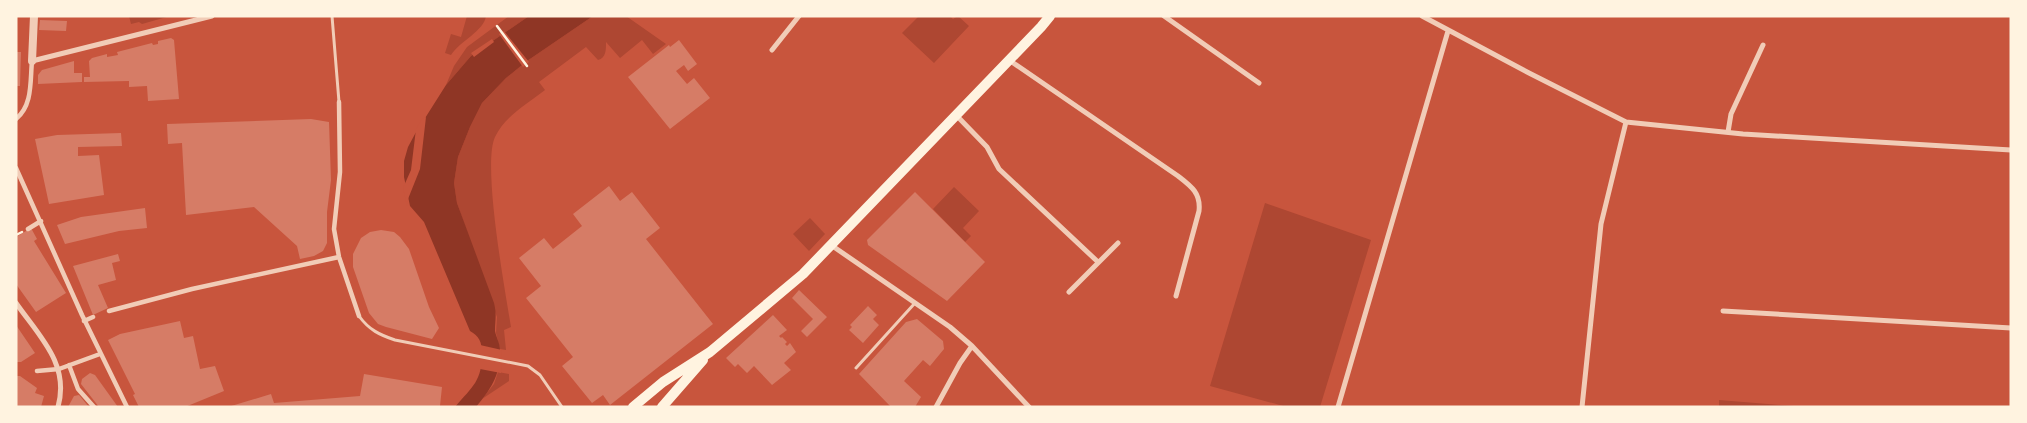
<svg xmlns="http://www.w3.org/2000/svg" width="2027" height="423" viewBox="0 0 2027 423" font-family="'Asap Condensed',sans-serif">
<rect width="100%" height="100%" fill="#c8553d"/>
<path fill="#ae4732" d="M129,16H170L142,24L139,22L131,24Z
M467,16H486C484,31 460,41 451,55L445,53L451,34L461,37Z
M509,16H529L471,56L446,85L454,66L467,47Z
M593,16H626L666,44L653,54L642,40L620,58L606,42C606,50 606,58 598,60L586,47L539,82L545,90C527,104 505,116 495,137C482,165 505,290 511,327L504,330L506,350L500,349L496,333L497,317L457,203L454,183L458,157L470,127L482,103L506,78L527,61Z
M919,16H950L953,19L958,16L969,26L934,63L902,33Z
M954,187L979,211L963,228L971,236L965,242L933,209Z
M1265,203L1371,240L1320,407H1287L1210,386Z
M810,218L825,234L809,251L793,234Z
M498,372L509,374V381L482,399L494,384Z
M1719,400L1794,406V407H1719Z"/>
<path fill="#8f3625" d="M529,16H593L527,61L506,78L482,103L470,127L458,157L454,183L457,203L494,303C497,315 495,320 495,331C496,337 500,343 500,350C501,374 491,389 476,407H455C473,386 482,381 482,353C482,342 479,336 470,331L424,222L410,206L404,177V161L408,147L415,134L446,85L471,56Z"/>
<path fill="#c8553d" d="M504,31L529,62L523,67L499,34Z
M492,39L494,42L474,57L471,53Z
M426,117L420,169L408,199L407,206L403,188L411,170L416,129L422,119Z
M480,345L502,350L501,373L480,369Z"/>
<path fill="#d67c66" d="M40,20L67,21L66,31L39,30Z
M171,38L174,40L179,99L148,101L147,86L129,87V81L84,82V77H90L89,61L92,58L107,54V57L118,55L117,52L152,43L153,45L158,44V41Z
M679,40L697,64L688,71L684,65L676,71L687,84L694,78L710,98L670,129L628,77L669,45L670,47Z
M16,52H21L20,86H16Z
M74,61V73H82V82L38,84V75L42,70Z
M311,119L329,122L331,180L327,212V243L323,251L314,256L300,259L297,246L254,207L186,215L182,143L168,144L167,124Z
M121,133L122,146L78,147V156L99,155L104,195L49,204L35,139L57,135Z
M609,186L620,201L632,192L660,228L646,239L713,324L610,405L603,395L592,403L562,366L573,357L526,298L541,286L519,258L544,238L553,249L582,226L573,214Z
M915,192L985,262L947,301L868,245L867,240Z
M145,208L147,228L119,231L65,244L57,225L81,217Z
M31,228L37,239L34,241L66,293L36,312L16,284V237Z
M381,230L394,232L400,237L409,249L429,307L439,328L432,339L386,327L378,324L369,313L353,267V254L361,238L370,232Z
M118,254L120,261L112,263L116,280L98,285L108,308L93,315L73,266Z
M799,290L827,317L807,337L801,331L813,319L792,298Z
M868,306L877,315L873,319L879,325L863,343L849,330L852,327L850,325Z
M773,315L787,330L779,336L781,338L782,337L787,342L785,344L787,346L790,343L796,352L784,363L791,370L772,385L754,366L747,373L738,364L735,367L726,358Z
M917,319L943,341L944,349L930,366L923,360L904,381L921,397L915,407H891L859,374L906,322Z
M180,321L184,338L193,336L200,369L215,366L224,391L185,407H139L133,395L135,394L108,340L120,334Z
M16,325L35,353L21,362H16Z
M90,373L95,375L118,407H99L81,384L82,379Z
M364,374L442,387L440,406L228,407L271,394L274,403L360,396Z
M16,376H20L37,388L35,393L44,396L41,407H16Z
M79,395L89,407H68L74,396Z"/>
<g fill="none" stroke-linecap="round" stroke-linejoin="round">
<path stroke="#fff3e0" stroke-width="2.5" d="M497,26L527,66
M16,235L22,232"/>
<path stroke="#f1ccb7" stroke-width="3" d="M332,16L339,102
M359,316C369,330 380,335 395,340L528,366L540,375L562,407
M856,368L915,303"/>
<path stroke="#f1ccb7" stroke-width="4.5" d="M339,102L340,172L334,229L339,257L359,316
M16,119C33,105 30,81 32,61
M16,168L82,315L127,407
M28,229L41,221
M109,311L192,289L339,257
M84,321L93,317
M69,365L78,389L94,407
M37,371L59,369L100,354"/>
<path stroke="#f1ccb7" stroke-width="5" d="M1164,16L1259,83
M1422,16L1529,73L1626,122L1743,134L2011,150
M772,50L799,16
M1009,60L1178,176C1191,186 1201,193 1199,211L1176,296
M32,61L212,16
M956,115L987,147L999,169L1098,262
M1728,132L1731,114L1763,45
M831,245L950,327L972,346L1029,407
M1069,292L1118,243
M16,303C39,336 70,364 58,407
M1723,311L2011,328
M936,407L960,363L972,346
M1338,407L1448,31
M1582,407L1601,224L1626,122"/>
<path stroke="#f1ccb7" stroke-width="8" d="M32,61L34,16"/>
<path stroke="#fff3e0" stroke-width="10" d="M633,407L663,382L710,352L803,274L1041,27L1050,16
M662,407L703,360"/>
</g>
<rect width="2027" height="423" fill="none" stroke="#fff3e0" stroke-width="35"/>
</svg>
